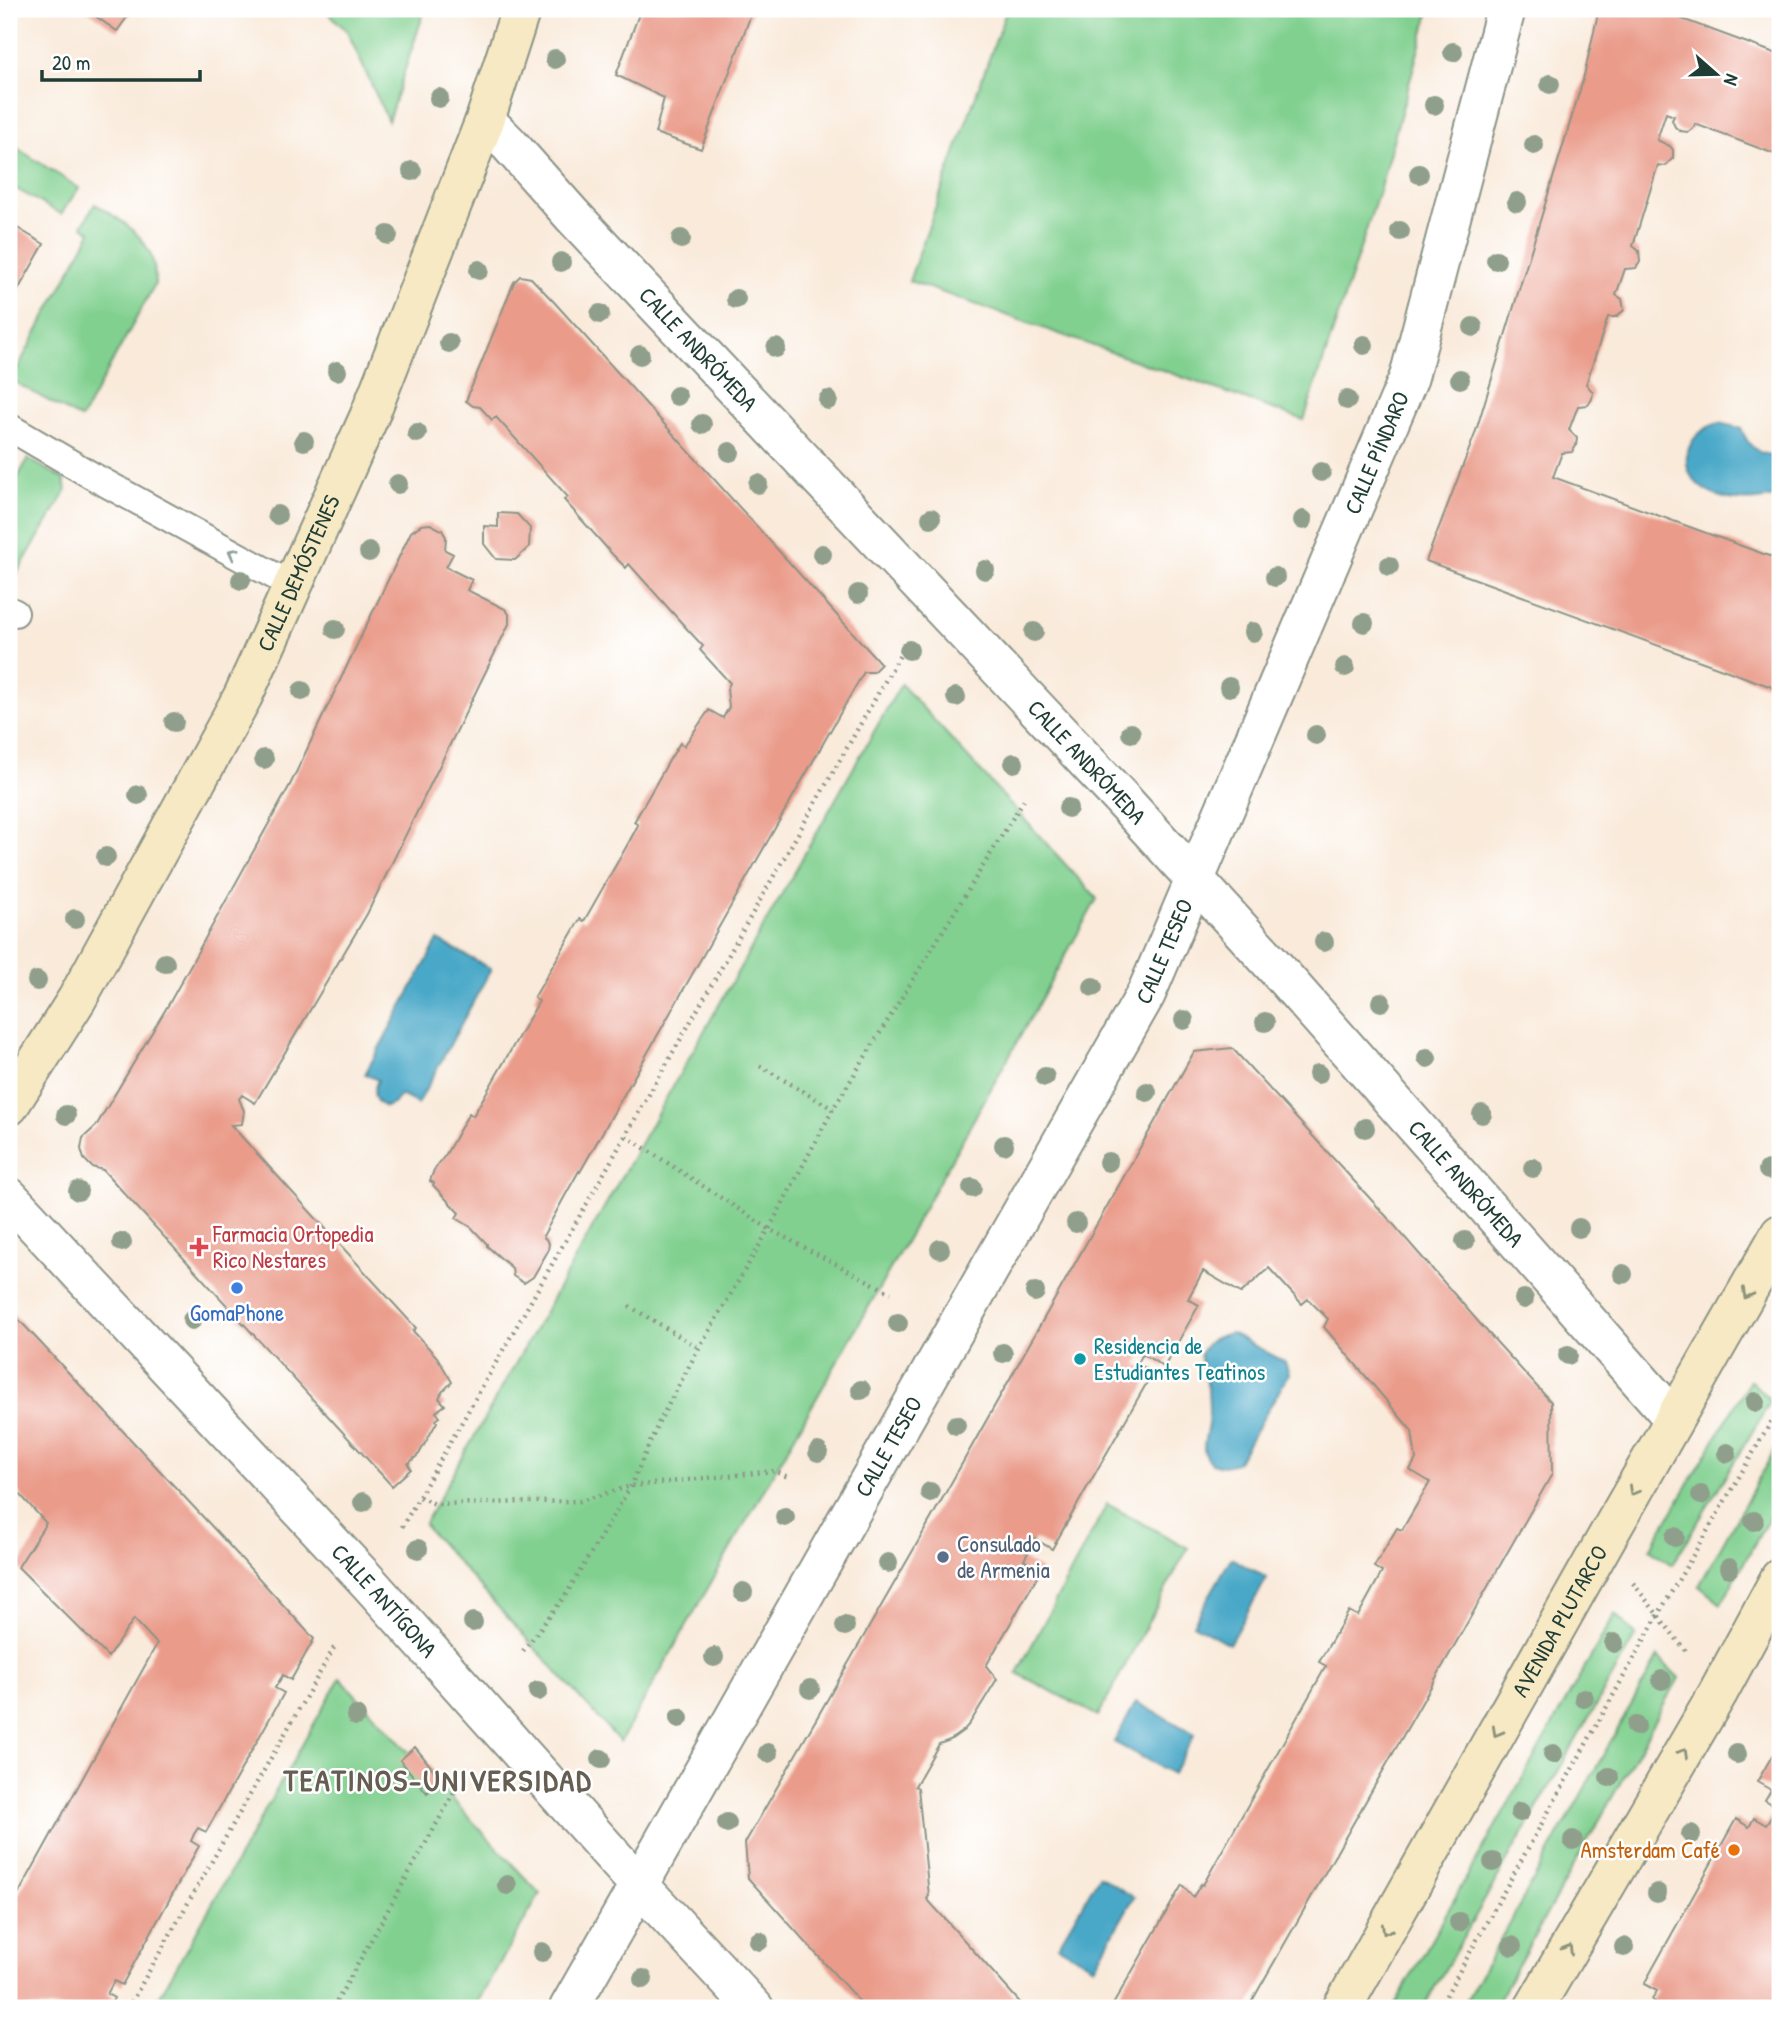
<svg xmlns="http://www.w3.org/2000/svg" width="1789" height="2017" viewBox="0 0 1789 2017" font-family="'Patrick Hand',sans-serif">
<rect width="100%" height="100%" fill="#fff"/>
<filter id="ink" filterUnits="userSpaceOnUse"><feTurbulence type="fractalNoise" baseFrequency=".0143" numOctaves="2"/><feDisplacementMap in="SourceGraphic" scale="14" xChannelSelector="R" yChannelSelector="G"/><feConvolveMatrix kernelMatrix="1 2 1 2 8 2 1 2 1" color-interpolation-filters="sRGB"/></filter>
<filter id="wash" filterUnits="userSpaceOnUse"><feTurbulence type="fractalNoise" baseFrequency=".00686" numOctaves="4" result="noise"/><feDisplacementMap in="SourceGraphic" scale="28" xChannelSelector="R" yChannelSelector="G"/><feGaussianBlur stdDeviation="1.57" result="paint"/><feColorMatrix in="noise" values="0 0 0 0 0 0 0 0 0 0 0 0 0 0 0 0 0 1.4 0 .05"/><feComposite in="paint" operator="in"/></filter>
<g filter="url(#wash)">
<rect width="100%" height="100%" fill="#f9eada"/>
<path fill="#81d090" stroke="#508662" stroke-width="2" d="M324,9H425L388,121L347,31Z
M1007,9H1430L1379,191L1304,420L909,281Z
M9,143L79,188L61,214L9,185Z
M95,204C118,218 146,234 153,262C155,269 155,277 155,284L81,419L11,380L91,232L82,226Z
M28,459L64,479L66,491L14,578L9,580V493Z
M901,684L1097,899L880,1287L620,1742L424,1525Z
M1750,1380L1771,1401L1672,1565L1650,1549Z
M1780,1440V1498L1721,1604L1699,1586Z
M1107,1504L1188,1548L1098,1716L1017,1673Z
M1615,1614L1636,1635L1423,2008H1393Z
M1658,1657L1679,1678L1494,2008H1462Z
M340,1678L540,1894L474,2008H153Z"/>
<path fill="#49a8c8" stroke="#34727e" stroke-width="2" d="M1720,423L1741,428C1748,446 1759,458 1780,454V495C1754,504 1713,504 1694,480C1676,457 1694,428 1720,423Z
M438,940L491,969L418,1104L401,1095L393,1104L386,1107C372,1102 372,1092 378,1080L365,1074Z
M1231,1333L1285,1362L1289,1374L1238,1461C1232,1465 1226,1467 1218,1465C1196,1460 1206,1439 1208,1424C1210,1413 1209,1402 1208,1391C1207,1378 1201,1366 1200,1354C1210,1338 1214,1337 1231,1333Z
M1231,1558L1267,1578L1229,1644L1193,1624Z
M1136,1702L1195,1734L1173,1774L1114,1742Z
M1099,1876L1134,1897L1094,1967L1058,1946Z"/>
<g id="blocks">
<path fill="#ea9b8a" d="M85,9H133L117,31Z
M641,9H753L701,149L655,133L664,98L616,75Z
M1599,9H1655L1780,55V156L1695,124L1694,127L1688,132L1680,131L1675,127L1672,120L1674,116L1666,113L1657,140L1670,146L1673,150V158L1665,166L1658,165L1633,246L1639,251L1640,262L1636,268L1625,269L1616,295L1622,299L1624,310L1616,317H1608L1586,384L1593,392L1592,399L1588,405L1578,406L1569,430L1577,438L1576,446L1572,452L1562,453L1553,477L1780,560V690L1426,561L1475,434L1583,80Z
M9,223L44,244L9,306Z
M520,276L531,278L554,302L881,664L873,672H864L854,689L580,1172L579,1171L566,1194L543,1236L549,1243L548,1251L533,1277L524,1283L513,1276L512,1268L487,1246V1244L471,1227L456,1218L459,1213L433,1185L434,1183L430,1181L434,1170L446,1154L469,1113L473,1116L539,1001L534,998L580,919L584,921L629,842L638,825L634,822L670,759L680,743L684,746L709,710L723,718L729,707L727,689L730,683L700,650L703,646L688,630L629,564L626,568L613,555L564,500L568,497L496,417L492,420L480,407L473,406L466,401L514,282Z
M498,513L517,514L530,528L529,547L515,560L496,559L484,544V526L498,527Z
M430,524L442,530L446,537L445,550L453,554L446,567L472,580L467,590L505,609L509,614V624L367,914L255,1103L242,1095L239,1099L244,1111L242,1124L231,1125L416,1328L413,1331L437,1357L452,1382L442,1392L439,1398L445,1405L436,1412L440,1417L436,1420L437,1422L419,1454L408,1464L411,1469L392,1486L103,1170L92,1167L84,1159L81,1149L83,1138L96,1126L170,1002L290,785L411,532L421,525Z
M1232,1048L1387,1217L1482,1326L1551,1402L1552,1474L1248,2008H1111L1182,1885L1193,1897L1201,1884L1203,1885L1326,1666L1319,1662L1349,1611L1358,1616L1382,1572L1374,1567L1397,1528L1402,1530L1430,1482L1410,1470L1416,1459L1412,1431L1324,1327L1328,1319L1308,1299L1302,1304L1269,1268L1241,1293L1203,1271L1188,1299L1199,1305L1164,1367L1143,1354L1137,1364L1153,1372L1052,1549L1035,1539L1024,1560L1041,1570L986,1666L997,1679L970,1723L964,1730L950,1740L939,1744L915,1786L918,1788L929,1896L927,1899L1025,2008H865L748,1878L745,1843L919,1540L1194,1052Z
M9,1309L218,1533L314,1639L291,1680L283,1675L275,1688L284,1693L206,1832L198,1828L194,1834L191,1841L199,1846L122,1985L114,1981L107,1994L114,1998L109,2008H9V1911L157,1644L134,1619L108,1657L18,1567L46,1523L10,1483L9,1485Z
M1780,1742V2006L1779,2008H1663L1664,2007L1652,2000L1657,1991L1644,1984L1736,1819L1749,1827L1754,1818L1766,1825L1772,1816L1777,1807L1765,1800L1771,1790L1757,1782Z
M415,1747L442,1780L427,1793L400,1760Z"/>
</g>
</g>
<g filter="url(#ink)">
<use href="#blocks" fill-opacity="0" stroke="#8c9487" stroke-width="2"/>
<g fill="none" stroke-linecap="round" stroke-linejoin="round">
<g stroke="#8c9487" stroke-width="30">
<path id="lane" d="M9,427L96,478L293,586
M9,610L15,613"/>
</g>
<g stroke="#8c9487" stroke-width="42">
<g id="street">
<path id="s1" d="M485,120L508,143L572,215L1120,797L1274,966L1674,1419"/>
<path id="s2" d="M9,1197L370,1584L639,1885L754,2008"/>
<path id="s3" d="M569,2008L1146,994L1409,377L1506,9"/>
</g>
</g>
<g stroke="#8c9487" stroke-width="42">
<g id="secondary">
<path id="s4" d="M9,1106L77,999L243,696L369,417L485,120L521,9"/>
<path id="s5" d="M1342,2008L1603,1544L1780,1234"/>
<path d="M1534,2008L1718,1693L1780,1578"/>
</g>
</g>
<path stroke="#8c9487" stroke-width="4.5" stroke-dasharray="2 5" stroke-linecap="butt" d="M760,1066L833,1109
M626,1136L769,1229L891,1293
M629,1306L699,1348
M419,1497L435,1504L580,1501L631,1486L774,1471L788,1477
M402,1527L900,655
M1633,1583L1688,1654
M523,1651L565,1596L631,1486L659,1422L699,1348L769,1229L833,1109L1025,798
M128,2008L335,1646
M333,2008L460,1782
M1439,2008L1658,1615L1780,1407"/>
<use href="#lane" stroke="#fff" stroke-width="26"/>
<use href="#street" stroke="#fff" stroke-width="38"/>
<use href="#secondary" stroke="#f7e9c3" stroke-width="38"/>
</g>
<g fill="#8f9f8b">
<circle cx="1453" cy="52" r="10"/>
<circle cx="555" cy="59" r="10"/>
<circle cx="1550" cy="84" r="10"/>
<circle cx="439" cy="98" r="10"/>
<circle cx="1434" cy="105" r="10"/>
<circle cx="1534" cy="145" r="10"/>
<circle cx="412" cy="171" r="10"/>
<circle cx="1419" cy="174" r="10"/>
<circle cx="1517" cy="202" r="10"/>
<circle cx="1400" cy="231" r="10"/>
<circle cx="388" cy="235" r="10"/>
<circle cx="681" cy="239" r="10"/>
<circle cx="1496" cy="260" r="10"/>
<circle cx="561" cy="262" r="10"/>
<circle cx="479" cy="270" r="10"/>
<circle cx="736" cy="299" r="10"/>
<circle cx="600" cy="314" r="10"/>
<circle cx="1473" cy="327" r="10"/>
<circle cx="449" cy="343" r="10"/>
<circle cx="1364" cy="345" r="10"/>
<circle cx="776" cy="348" r="10"/>
<circle cx="640" cy="355" r="10"/>
<circle cx="337" cy="371" r="10"/>
<circle cx="1460" cy="379" r="10"/>
<circle cx="677" cy="396" r="10"/>
<circle cx="828" cy="400" r="10"/>
<circle cx="1347" cy="400" r="10"/>
<circle cx="702" cy="424" r="10"/>
<circle cx="417" cy="433" r="10"/>
<circle cx="304" cy="441" r="10"/>
<circle cx="730" cy="452" r="10"/>
<circle cx="1321" cy="472" r="10"/>
<circle cx="398" cy="484" r="10"/>
<circle cx="758" cy="484" r="10"/>
<circle cx="277" cy="515" r="10"/>
<circle cx="931" cy="518" r="10"/>
<circle cx="1303" cy="520" r="10"/>
<circle cx="369" cy="552" r="10"/>
<circle cx="822" cy="554" r="10"/>
<circle cx="1389" cy="566" r="10"/>
<circle cx="985" cy="570" r="10"/>
<circle cx="1275" cy="577" r="10"/>
<circle cx="241" cy="580" r="10"/>
<circle cx="858" cy="594" r="10"/>
<circle cx="1364" cy="623" r="10"/>
<circle cx="335" cy="629" r="10"/>
<circle cx="1034" cy="632" r="10"/>
<circle cx="1253" cy="632" r="10"/>
<circle cx="909" cy="650" r="10"/>
<circle cx="1345" cy="667" r="10"/>
<circle cx="1229" cy="687" r="10"/>
<circle cx="302" cy="691" r="10"/>
<circle cx="956" cy="697" r="10"/>
<circle cx="174" cy="722" r="10"/>
<circle cx="1131" cy="733" r="10"/>
<circle cx="1316" cy="735" r="10"/>
<circle cx="264" cy="759" r="10"/>
<circle cx="1014" cy="763" r="10"/>
<circle cx="138" cy="795" r="10"/>
<circle cx="1068" cy="808" r="10"/>
<circle cx="106" cy="857" r="10"/>
<circle cx="75" cy="919" r="10"/>
<circle cx="1324" cy="942" r="10"/>
<circle cx="165" cy="963" r="10"/>
<circle cx="37" cy="981" r="10"/>
<circle cx="1093" cy="987" r="10"/>
<circle cx="1381" cy="1002" r="10"/>
<circle cx="1184" cy="1020" r="10"/>
<circle cx="1265" cy="1022" r="10"/>
<circle cx="1427" cy="1058" r="10"/>
<circle cx="1318" cy="1074" r="10"/>
<circle cx="1045" cy="1077" r="10"/>
<circle cx="1147" cy="1092" r="10"/>
<circle cx="1482" cy="1114" r="10"/>
<circle cx="66" cy="1115" r="10"/>
<circle cx="1365" cy="1128" r="10"/>
<circle cx="1004" cy="1145" r="10"/>
<circle cx="1108" cy="1162" r="10"/>
<circle cx="1533" cy="1168" r="10"/>
<circle cx="1768" cy="1170" r="10"/>
<circle cx="972" cy="1188" r="10"/>
<circle cx="78" cy="1191" r="10"/>
<circle cx="1076" cy="1223" r="10"/>
<circle cx="1579" cy="1228" r="10"/>
<circle cx="1465" cy="1241" r="10"/>
<circle cx="122" cy="1242" r="10"/>
<circle cx="940" cy="1249" r="10"/>
<circle cx="1623" cy="1274" r="10"/>
<circle cx="1035" cy="1292" r="10"/>
<circle cx="1524" cy="1299" r="10"/>
<circle cx="192" cy="1320" r="10"/>
<circle cx="898" cy="1323" r="10"/>
<circle cx="1003" cy="1353" r="10"/>
<circle cx="1568" cy="1355" r="10"/>
<circle cx="861" cy="1390" r="10"/>
<circle cx="1755" cy="1402" r="10"/>
<circle cx="956" cy="1425" r="10"/>
<circle cx="818" cy="1452" r="10"/>
<circle cx="1727" cy="1453" r="10"/>
<circle cx="930" cy="1492" r="10"/>
<circle cx="1701" cy="1495" r="10"/>
<circle cx="363" cy="1502" r="10"/>
<circle cx="785" cy="1517" r="10"/>
<circle cx="1754" cy="1521" r="10"/>
<circle cx="1675" cy="1537" r="10"/>
<circle cx="418" cy="1549" r="10"/>
<circle cx="888" cy="1563" r="10"/>
<circle cx="1729" cy="1568" r="10"/>
<circle cx="743" cy="1592" r="10"/>
<circle cx="473" cy="1622" r="10"/>
<circle cx="845" cy="1626" r="10"/>
<circle cx="1614" cy="1643" r="10"/>
<circle cx="714" cy="1657" r="10"/>
<circle cx="1662" cy="1680" r="10"/>
<circle cx="810" cy="1689" r="10"/>
<circle cx="538" cy="1691" r="10"/>
<circle cx="1584" cy="1698" r="10"/>
<circle cx="356" cy="1716" r="10"/>
<circle cx="679" cy="1718" r="10"/>
<circle cx="1636" cy="1726" r="10"/>
<circle cx="768" cy="1753" r="10"/>
<circle cx="1553" cy="1754" r="10"/>
<circle cx="1737" cy="1754" r="10"/>
<circle cx="601" cy="1759" r="10"/>
<circle cx="1609" cy="1777" r="10"/>
<circle cx="1520" cy="1812" r="10"/>
<circle cx="727" cy="1823" r="10"/>
<circle cx="1691" cy="1834" r="10"/>
<circle cx="1573" cy="1840" r="10"/>
<circle cx="1493" cy="1862" r="10"/>
<circle cx="507" cy="1885" r="10"/>
<circle cx="1657" cy="1893" r="10"/>
<circle cx="1459" cy="1922" r="10"/>
<circle cx="759" cy="1941" r="10"/>
<circle cx="1512" cy="1946" r="10"/>
<circle cx="1624" cy="1947" r="10"/>
<circle cx="542" cy="1952" r="10"/>
<circle cx="643" cy="1979" r="10"/>
</g>
<defs><path id="oneway-chevron" d="M-2-3.5L2.5 0L-2 3.5" fill="none" stroke-width="1.6" stroke-linecap="round" stroke-linejoin="round" transform="scale(1.75)"/></defs>
<use stroke="#8f9e9a" href="#oneway-chevron" transform="translate(233 553) rotate(-152)"/>
<g stroke="#8b937c">
<use href="#oneway-chevron" transform="translate(1747 1294) rotate(119)"/>
<use href="#oneway-chevron" transform="translate(1633 1491) rotate(120)"/>
<use href="#oneway-chevron" transform="translate(1497 1732) rotate(119)"/>
<use href="#oneway-chevron" transform="translate(1683 1753) rotate(-60)"/>
<use href="#oneway-chevron" transform="translate(1386 1930) rotate(119)"/>
<use href="#oneway-chevron" transform="translate(1568 1949) rotate(-60)"/>
</g>
</g>
<path fill="#e0444e" stroke="#fff" stroke-width="2.5" d="M195.5 1236.5h7v7h7v7h-7v7h-7v-7h-7v-7h7z"/>
<circle fill="#3f7fe0" stroke="#fff" stroke-width="2.5" cx="237" cy="1288" r="7"/>
<circle fill="#0f9aa8" stroke="#fff" stroke-width="2.5" cx="1080" cy="1359" r="7"/>
<circle fill="#5c6f8a" stroke="#fff" stroke-width="2.5" cx="943" cy="1557" r="7"/>
<circle fill="#e8710a" stroke="#fff" stroke-width="2.5" cx="1734" cy="1850" r="7"/>
<g text-anchor="middle" stroke-width="5" stroke-linejoin="round" paint-order="stroke">
<g font-size="23" fill="#1f3d34" stroke="#fff">
<text dy="8" stroke="none"><textPath href="#s1" startOffset="313">CALLE ANDRÓMEDA</textPath></text>
<text dy="8" stroke="none"><textPath href="#s3" startOffset="1755">CALLE PÍNDARO</textPath></text>
<text dy="8" stroke="none"><textPath href="#s4" startOffset="607">CALLE DEMÓSTENES</textPath></text>
<text dy="8" stroke="none"><textPath href="#s1" startOffset="880">CALLE ANDRÓMEDA</textPath></text>
<text dy="8" stroke="none"><textPath href="#s3" startOffset="1213">CALLE TESEO</textPath></text>
<text dy="8" stroke="none"><textPath href="#s1" startOffset="1447">CALLE ANDRÓMEDA</textPath></text>
<text dy="8" stroke="none"><textPath href="#s3" startOffset="646">CALLE TESEO</textPath></text>
<text dy="8" stroke="none"><textPath href="#s2" startOffset="551">CALLE ANTÍGONA</textPath></text>
<text dy="8" stroke="none"><textPath href="#s5" startOffset="444">AVENIDA PLUTARCO</textPath></text>
</g>
<g font-size="23" fill="#be3a42" stroke="#fff" text-anchor="start">
<text x="213" y="1242">Farmacia Ortopedia<tspan x="213" dy="26">Rico Nestares</tspan></text>
</g>
<g font-size="23" fill="#366cbe" stroke="#fff">
<text x="237" y="1321">GomaPhone</text>
</g>
<g font-size="23" fill="#0d838f" stroke="#fff" text-anchor="start">
<text x="1094" y="1354">Residencia de<tspan x="1094" dy="26">Estudiantes Teatinos</tspan></text>
</g>
<g font-size="23" fill="#4e5e75" stroke="#fff" text-anchor="start">
<text x="957" y="1552">Consulado<tspan x="957" dy="26">de Armenia</tspan></text>
</g>
<g font-size="23" fill="#c56008" stroke="#fff" text-anchor="end">
<text x="1720" y="1858">Amsterdam Café</text>
</g>
<g font-size="30" font-weight="bold" letter-spacing="2" fill="#665e52" stroke="#fff">
<text x="438" y="1791">TEATINOS-UNIVERSIDAD</text>
</g>
</g>
<rect width="1789" height="2017" fill="none" stroke="#fff" stroke-width="35"/>
<g transform="translate(1716 74) rotate(110)" stroke="#ffffff" stroke-width="5" paint-order="stroke">
<path d="M0-5L12 26L0 18L-12 26Z" fill="#1f3d34"/>
<text y="-10" font-size="19" font-weight="bold" text-anchor="middle" fill="#1f3d34">N</text>
</g>
<path d="M42 70v10h158v-10" fill="none" stroke="#1f3d34" stroke-width="3.5"/>
<text x="52" y="70" font-size="21" fill="#1f3d34" stroke="#ffffff" stroke-width="5" paint-order="stroke">20 m</text>
</svg>
